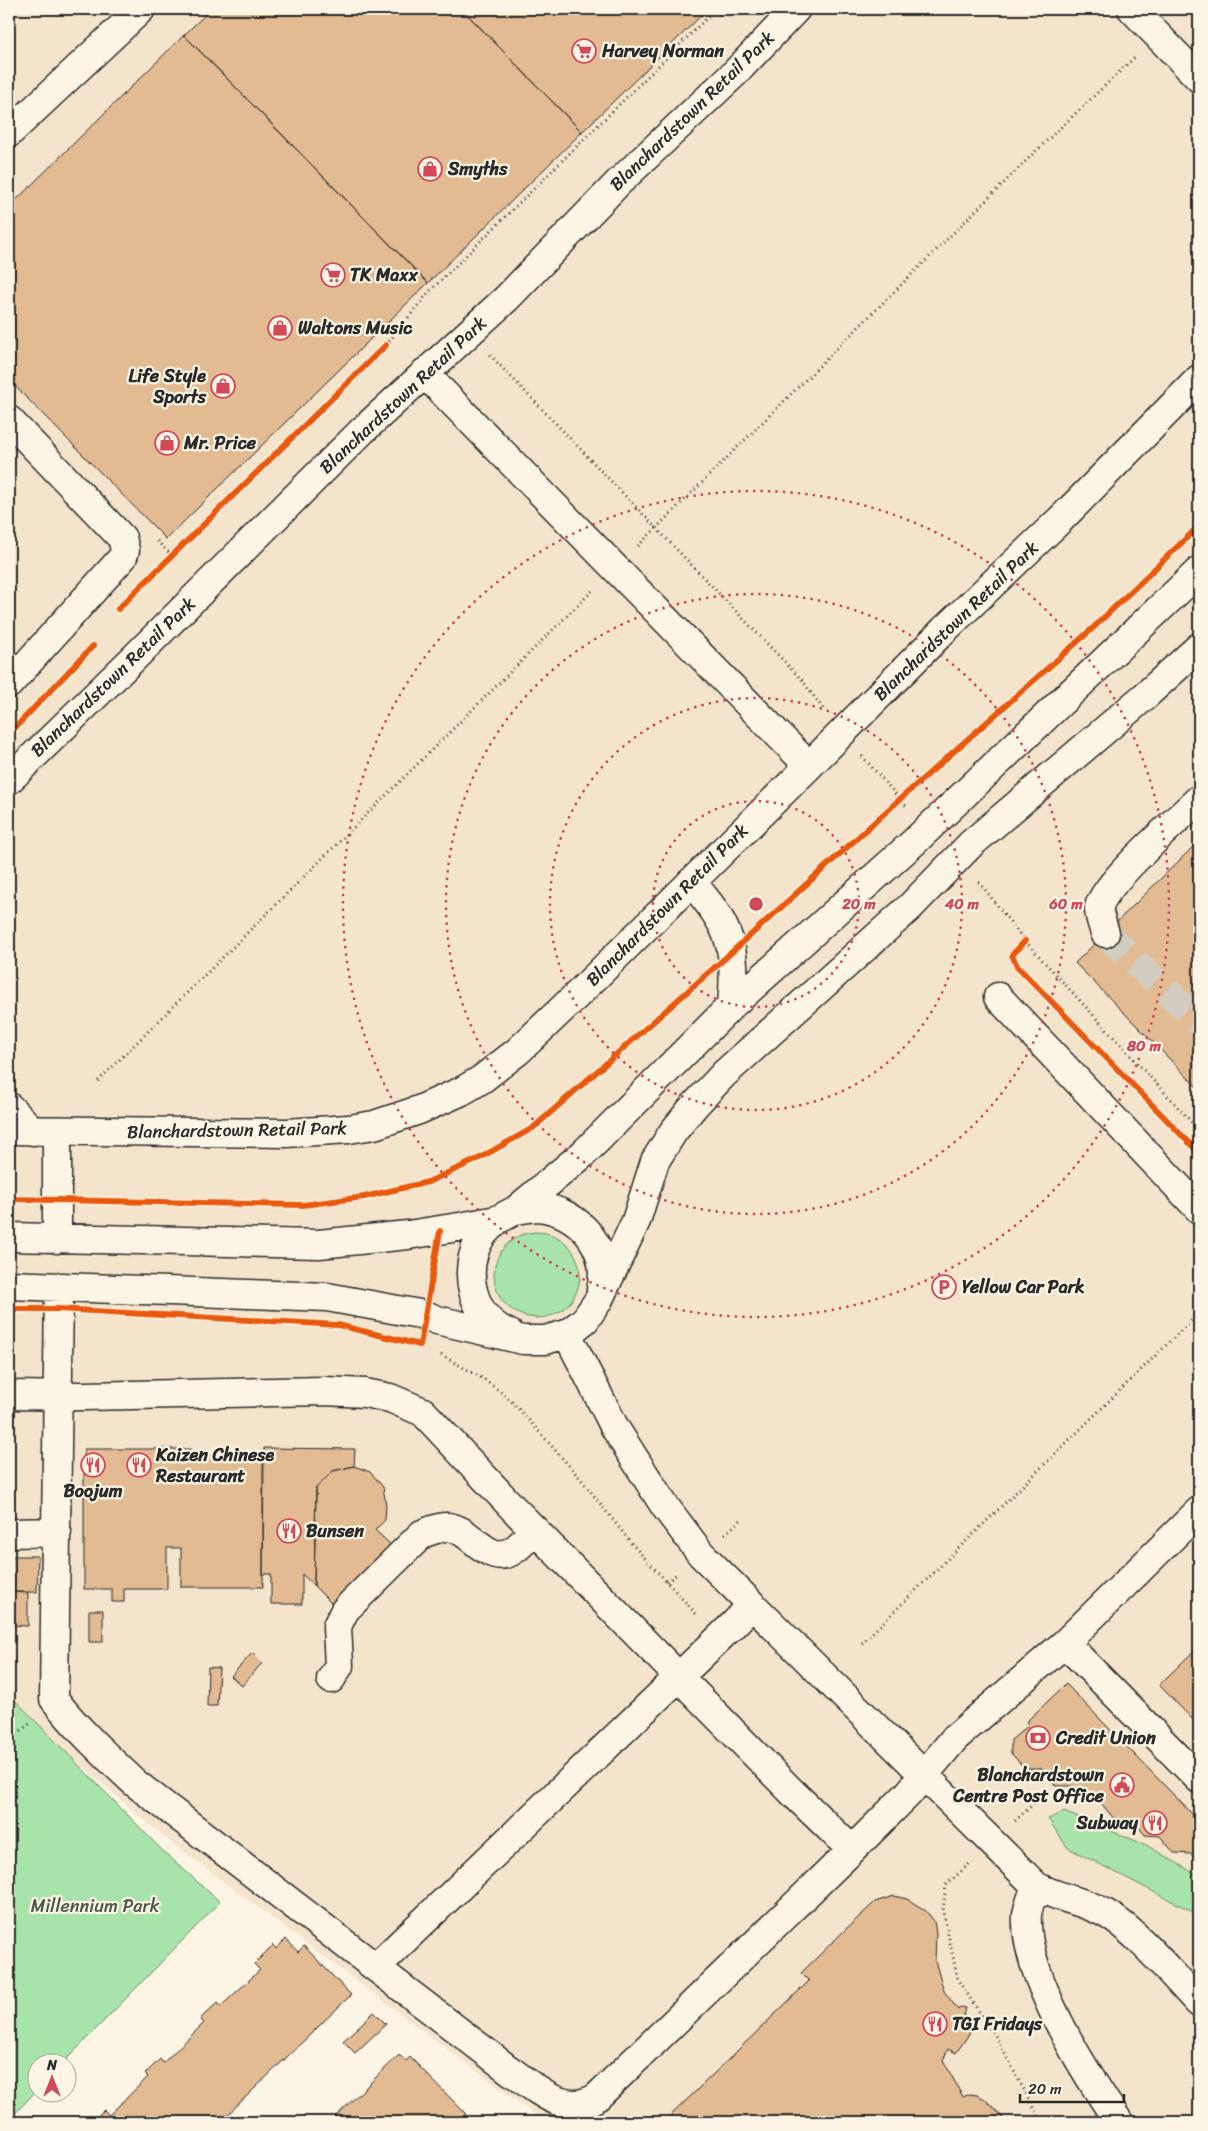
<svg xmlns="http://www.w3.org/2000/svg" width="1208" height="2131" viewBox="0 0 1208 2131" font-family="Sriracha,sans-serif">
<rect width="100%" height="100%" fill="#fcf5e5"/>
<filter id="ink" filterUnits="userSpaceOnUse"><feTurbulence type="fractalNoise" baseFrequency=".02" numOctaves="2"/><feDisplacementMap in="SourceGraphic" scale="10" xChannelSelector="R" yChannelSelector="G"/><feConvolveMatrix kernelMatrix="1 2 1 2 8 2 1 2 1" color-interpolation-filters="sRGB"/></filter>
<g filter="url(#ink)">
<path fill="#f4e4cc" d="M15,9H1199V2122H545L169,1841L22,1715L9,1688V14Z"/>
<path fill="#a8e4aa" stroke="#6a886a" d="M494 1275a43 43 0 1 1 86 0a43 43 0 1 1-86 0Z
M9,1694L164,1852L220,1902L63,2063L38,2064L37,2090L9,2120Z
M1064,1812L1146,1845L1199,1876V1915L1068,1848L1048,1819Z"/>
<path fill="#e2bb93" stroke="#2b2b2b" d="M211,9H462L582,132L428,283L184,35Z
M462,9H708L582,132Z
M184,35L428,283L166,539L9,380V207Z
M1199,841V1089L1075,963Z
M264,1448L355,1449L354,1466L333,1471L316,1488L314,1586L302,1574V1604H271V1574H263Z
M84,1449H190V1455H263V1587H181V1548H167V1589H124V1602H112V1589H84Z
M354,1466L370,1472L383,1487L386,1505L385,1520L375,1530L392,1546L334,1606L314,1586L316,1488L333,1471Z
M11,1556H38L37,1592H11Z
M9,1592L28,1593V1626L9,1625Z
M89,1610H103V1642H89Z
M1199,1646V1726L1159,1685Z
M252,1653L262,1663L242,1686L231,1676Z
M208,1667L219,1668L217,1706H207Z
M1066,1684L1199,1821V1865L1191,1854L1174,1853L1160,1836L1145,1835L1132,1819L1116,1821L1100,1802H1084L1073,1786H1056L1042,1769H1025L1011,1753V1740L1029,1725L1026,1722Z
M894,1896L907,1899L925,1910L934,1921L936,1933L935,1961L944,1991L958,2010L961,2007L966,2008L964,2016L976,2024L956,2053L948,2049L943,2060L963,2097L970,2094L977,2095L985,2099L1007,2122H664L809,1981L801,1973L845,1930L875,1902Z
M286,1939L298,1952L304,1946L351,1995L220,2122H91L104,2110L109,2115L148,2077L145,2074L160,2059L163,2063L204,2023L200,2019L217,2003L220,2007L260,1970L254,1964L273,1945L276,1949Z
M374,2012L386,2024L355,2053L343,2041Z
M399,2055L406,2061L410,2057L466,2114L457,2122H330Z"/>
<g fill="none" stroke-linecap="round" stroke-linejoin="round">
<path stroke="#d2cdc0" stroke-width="28" stroke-dasharray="28 14" stroke-linecap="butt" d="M1105,933L1199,1022"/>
<g stroke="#2b2b2b" stroke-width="31">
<path id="minor" d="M1132,9L1199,78
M9,133L141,9
M424,373L809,766
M9,420L122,538L125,550L123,557L9,684
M9,780L134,658L362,431L507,298L618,183L736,72L796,9
M691,882C729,924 738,947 732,1005
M1105,933C1103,926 1098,914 1099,907C1105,882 1178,819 1199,799
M998,997L1199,1209
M9,1107L33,1131
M9,1130L286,1133L349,1129L374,1125L419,1110L462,1091L482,1079L518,1051L578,994L809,766L944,630L1061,519L1199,379
M57,1132V1239
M516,1210C523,1209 532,1207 539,1207C580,1212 611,1248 601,1290
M497,1220C492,1225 485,1231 481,1237C461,1271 471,1318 510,1334
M9,1237L319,1244L408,1235L465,1226L497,1220L516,1210L583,1154L732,1005L914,842L1199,571
M9,1285L327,1297L425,1315L437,1320L523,1340H545L567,1334L585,1320L598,1301L636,1221L655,1161L673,1132L694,1106L724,1074L910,907L971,844L1145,696L1199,647
M59,1287L54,1699C78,1730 106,1756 135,1783L508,2069C535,2087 564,2118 597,2097L852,1850L908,1794L955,1738L1065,1643L1199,1511
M567,1334L615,1428L664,1505L701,1554L1036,1886C1057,1898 1080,1900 1101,1911C1134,1927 1173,1976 1199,2003
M9,1395L85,1396L325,1391L365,1393L390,1398L423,1412L512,1507L792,1792L852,1850
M9,1533L57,1532
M1065,1643L1199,1779
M331,1679L339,1666L337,1626L345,1610L422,1534C432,1530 443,1525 453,1528C474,1533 490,1568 515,1549C522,1544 528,1536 535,1530
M1036,1886C1033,1895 1028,1906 1027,1915C1023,1975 1086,2074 1119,2122
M376,1967L735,1623L751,1605"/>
</g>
<path stroke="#2b2b2b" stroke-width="3" stroke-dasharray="1 4" stroke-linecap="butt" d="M386,345L429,292L716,9
M490,355L802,680L823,709
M157,541L171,555
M638,546L1037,150L1134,58
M862,756L906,806
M979,882L1025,941L1199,1130
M98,1081L592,591
M441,1355L482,1378L506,1396L527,1418L580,1478L632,1544L698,1616
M725,1534L742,1519
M667,1582L678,1573
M862,1643L1199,1313
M9,1740L32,1722
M1015,1821L1042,1796
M969,1864L946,1885L943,1911L958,1980L996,2037L1041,2122"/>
<use href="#minor" stroke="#fcf5e5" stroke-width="28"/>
<g stroke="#fcf5e5" stroke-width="9">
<path id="cycleway" d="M118,609L386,345
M9,734L93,646
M1025,941L1012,955L1017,966L1199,1153
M9,1199L303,1205L364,1197L428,1182L476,1160L533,1128L732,952L899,800L1093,628L1199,526
M9,1309H58L338,1325L420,1345L440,1231"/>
</g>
<use href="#cycleway" stroke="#e8590c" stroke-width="6"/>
</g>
</g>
<g fill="none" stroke="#d1495b" stroke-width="2.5" stroke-dasharray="2.5 5">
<circle cx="756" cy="904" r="103"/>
<circle cx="756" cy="904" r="206"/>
<circle cx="756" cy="904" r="310"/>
<circle cx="756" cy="904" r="413"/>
</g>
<defs>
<g id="supermarket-ring" transform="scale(1.25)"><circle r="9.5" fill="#fcf5e5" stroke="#d1495b" stroke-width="1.5"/><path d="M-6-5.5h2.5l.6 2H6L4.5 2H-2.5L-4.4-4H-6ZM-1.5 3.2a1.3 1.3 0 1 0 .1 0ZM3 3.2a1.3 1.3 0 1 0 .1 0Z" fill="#d1495b"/></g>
<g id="shop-ring" transform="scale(1.25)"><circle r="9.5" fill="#fcf5e5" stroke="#d1495b" stroke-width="1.5"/><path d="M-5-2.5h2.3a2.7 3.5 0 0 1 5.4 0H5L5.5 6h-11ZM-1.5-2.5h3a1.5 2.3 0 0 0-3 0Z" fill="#d1495b"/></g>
<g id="parking-ring" transform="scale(1.25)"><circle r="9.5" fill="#fcf5e5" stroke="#d1495b" stroke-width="1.5"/><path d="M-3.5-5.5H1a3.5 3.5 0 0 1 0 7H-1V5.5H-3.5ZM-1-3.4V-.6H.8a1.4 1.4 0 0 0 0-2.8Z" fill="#d1495b"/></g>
<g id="restaurant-ring" transform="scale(1.25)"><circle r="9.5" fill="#fcf5e5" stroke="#d1495b" stroke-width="1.5"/><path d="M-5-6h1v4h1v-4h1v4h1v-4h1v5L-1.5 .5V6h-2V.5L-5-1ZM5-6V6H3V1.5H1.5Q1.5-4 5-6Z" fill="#d1495b"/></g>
<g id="bank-ring" transform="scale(1.25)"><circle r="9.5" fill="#fcf5e5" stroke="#d1495b" stroke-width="1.5"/><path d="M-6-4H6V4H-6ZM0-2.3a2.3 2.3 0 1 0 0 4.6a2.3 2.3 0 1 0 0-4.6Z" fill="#d1495b"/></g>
<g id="civic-ring" transform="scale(1.25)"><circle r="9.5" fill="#fcf5e5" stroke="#d1495b" stroke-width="1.5"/><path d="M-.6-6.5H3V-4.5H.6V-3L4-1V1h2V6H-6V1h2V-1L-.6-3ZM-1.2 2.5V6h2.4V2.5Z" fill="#d1495b"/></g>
</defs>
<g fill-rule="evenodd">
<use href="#supermarket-ring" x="584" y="51"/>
<use href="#shop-ring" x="430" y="169"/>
<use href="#supermarket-ring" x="333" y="275"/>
<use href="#shop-ring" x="280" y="328"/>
<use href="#shop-ring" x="223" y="386"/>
<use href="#shop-ring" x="167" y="443"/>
<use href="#parking-ring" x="944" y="1287"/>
<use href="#restaurant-ring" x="93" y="1465"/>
<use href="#restaurant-ring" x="139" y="1465"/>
<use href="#restaurant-ring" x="289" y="1531"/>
<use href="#bank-ring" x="1038" y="1738"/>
<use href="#civic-ring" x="1122" y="1785"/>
<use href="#restaurant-ring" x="1155" y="1823"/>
<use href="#restaurant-ring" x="935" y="2024"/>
</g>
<g text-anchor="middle" stroke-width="4.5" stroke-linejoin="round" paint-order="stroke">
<g font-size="18" font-weight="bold" fill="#2b2b2b" stroke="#fcf5e5" text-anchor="start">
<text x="602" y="57">Harvey Norman</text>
<text x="448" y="175">Smyths</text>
<text x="350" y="281">TK Maxx</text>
<text x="298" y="334">Waltons Music</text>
<text x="206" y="382" text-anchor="end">Life Style<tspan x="206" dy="21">Sports</tspan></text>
<text x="184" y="449">Mr. Price</text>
<text x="962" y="1293">Yellow Car Park</text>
<text x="156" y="1461">Kaizen Chinese<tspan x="156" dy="21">Restaurant</tspan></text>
<text x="93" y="1497" text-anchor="middle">Boojum</text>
<text x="306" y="1537">Bunsen</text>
<text x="1056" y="1744">Credit Union</text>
<text x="1104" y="1781" text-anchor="end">Blanchardstown<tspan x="1104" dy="21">Centre Post Office</tspan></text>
<text x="1138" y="1829" text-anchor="end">Subway</text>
<text x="952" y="2030">TGI Fridays</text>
</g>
<g font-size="18" fill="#2b2b2b" stroke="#fcf5e5">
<text transform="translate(692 111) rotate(-44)" y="6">Blanchardstown Retail Park</text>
<text transform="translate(403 395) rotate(-43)" y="6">Blanchardstown Retail Park</text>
<text transform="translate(956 621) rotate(-44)" y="6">Blanchardstown Retail Park</text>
<text transform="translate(113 677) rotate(-44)" y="6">Blanchardstown Retail Park</text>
<text transform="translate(667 905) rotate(-45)" y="6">Blanchardstown Retail Park</text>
<text transform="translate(237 1130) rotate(-1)" y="6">Blanchardstown Retail Park</text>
</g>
<g font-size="18" fill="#4a594b" stroke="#fcf5e5">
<text x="95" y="1912">Millennium Park</text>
</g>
</g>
<circle cx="756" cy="904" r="8" fill="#d1495b" stroke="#fcf5e5" stroke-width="2.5"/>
<g font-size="15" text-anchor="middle" font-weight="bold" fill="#d1495b" stroke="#fcf5e5" stroke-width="4.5" stroke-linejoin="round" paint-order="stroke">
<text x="859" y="909">20 m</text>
<text x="962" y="909">40 m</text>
<text x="1066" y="909">60 m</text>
<text x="1144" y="1051">80 m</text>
</g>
<rect width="1208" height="2131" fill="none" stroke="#fcf5e5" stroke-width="30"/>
<rect x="15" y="15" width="1178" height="2101" fill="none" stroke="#2b2b2b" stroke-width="2" filter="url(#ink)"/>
<g transform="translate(52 2078)"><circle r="24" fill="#fcf5e5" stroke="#a8a49b"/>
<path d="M0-4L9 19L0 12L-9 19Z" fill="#d1495b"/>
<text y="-8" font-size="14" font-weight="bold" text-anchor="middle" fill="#2b2b2b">N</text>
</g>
<path d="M1020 2094v8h104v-8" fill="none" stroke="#2b2b2b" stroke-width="2.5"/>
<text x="1028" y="2094" font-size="15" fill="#2b2b2b" stroke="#fcf5e5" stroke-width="4" paint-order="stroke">20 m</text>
</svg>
